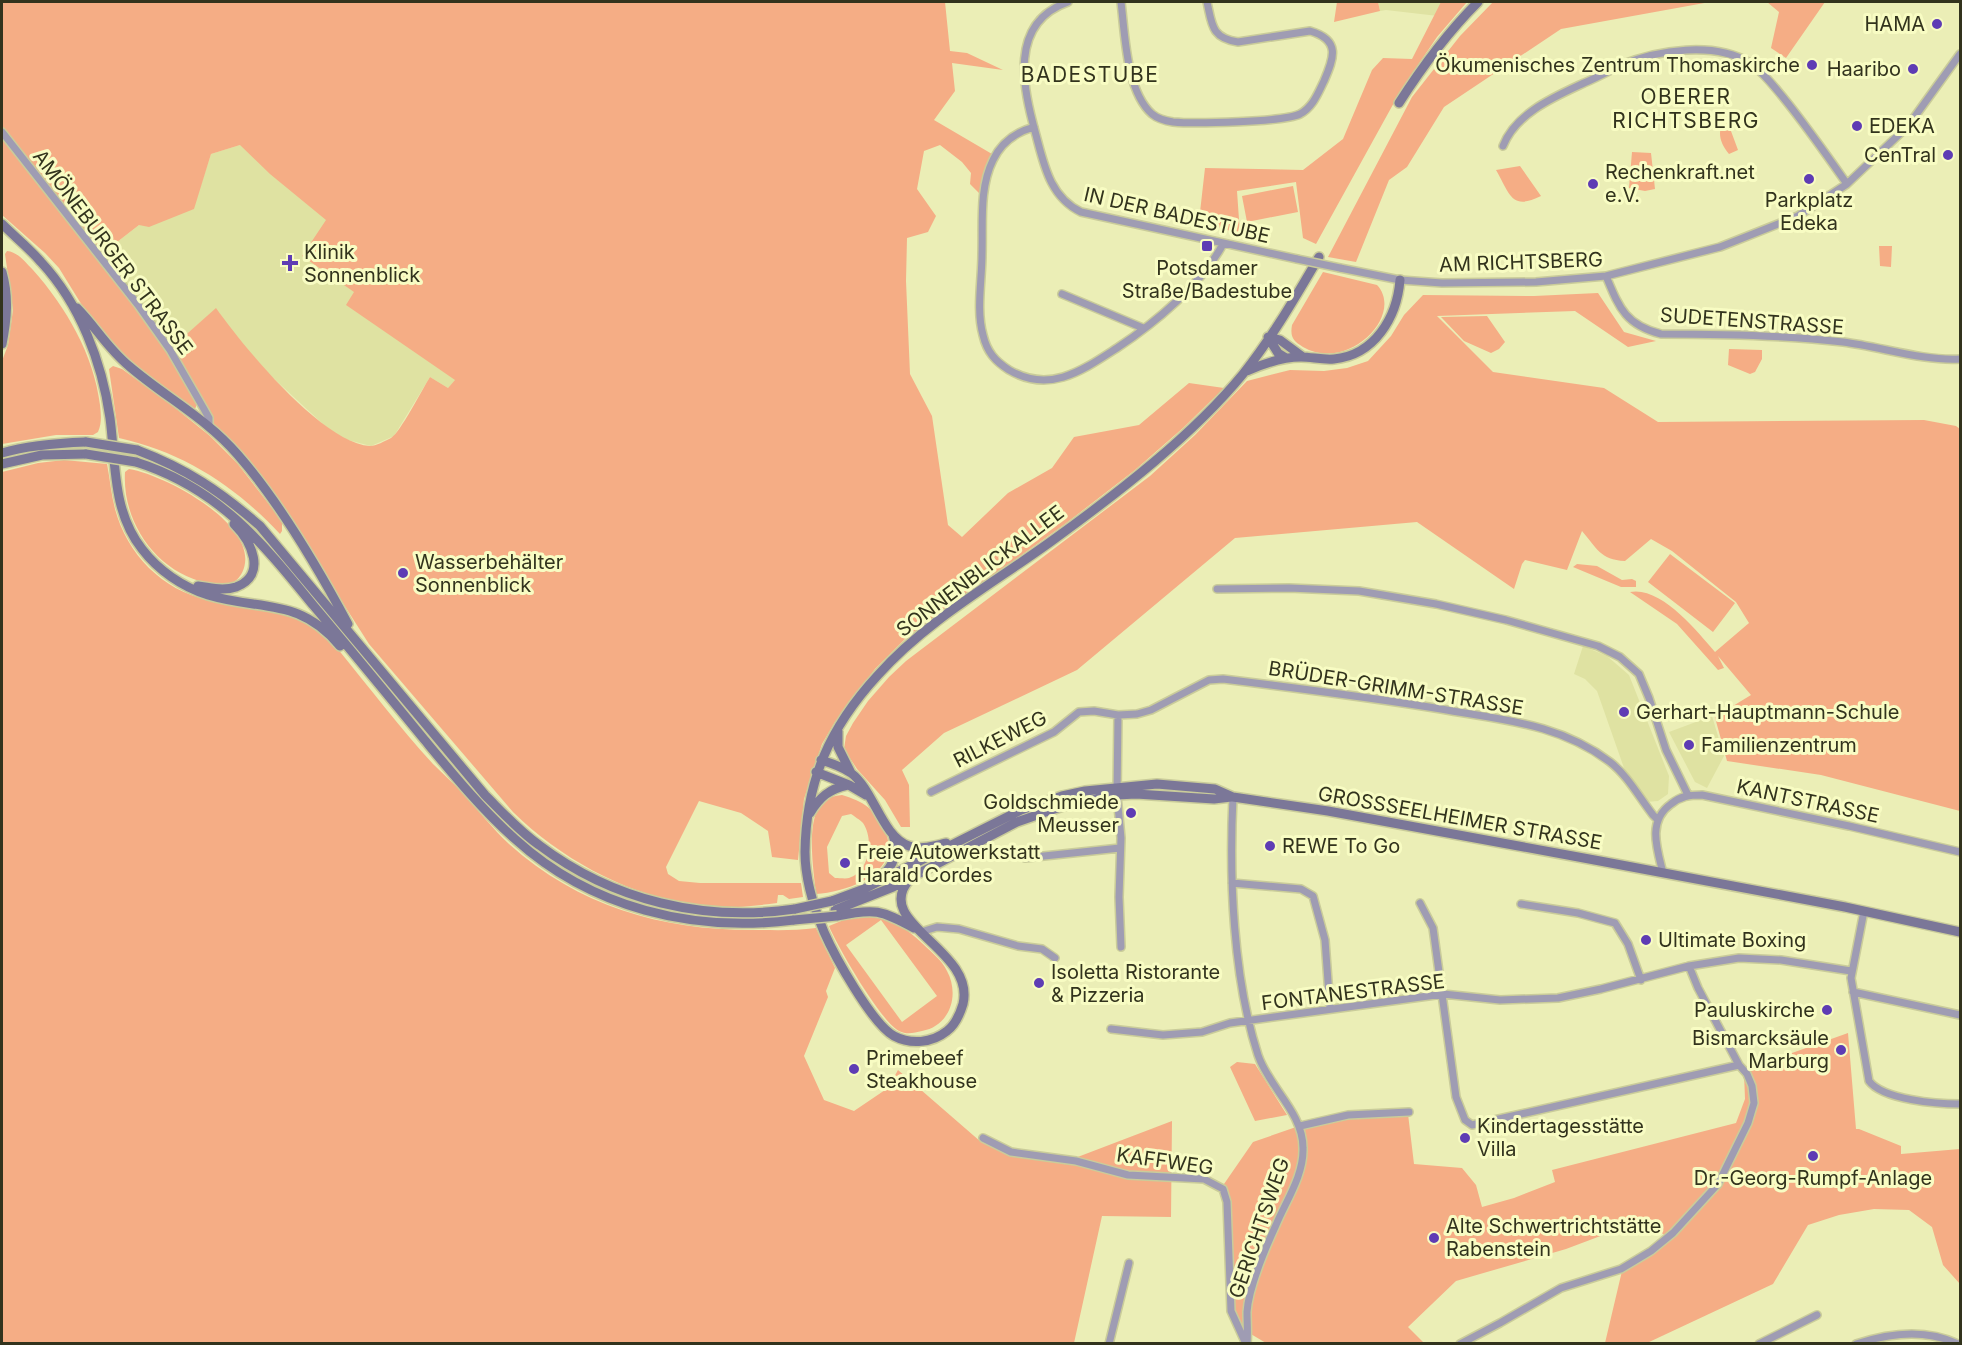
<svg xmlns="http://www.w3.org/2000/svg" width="1962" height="1345" viewBox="0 0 1962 1345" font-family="Inter,sans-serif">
<rect width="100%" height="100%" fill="#ebeeb6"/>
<path fill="#dfe2a2" d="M1378,2H1442L1438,16L1386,10L1380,11Z
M240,145L287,151L468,366L448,388L430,377L394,436L371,446L344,439L325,426L270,375L238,339L216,309L171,348L99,256L139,225L193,209L211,154Z
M1583,646L1607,656L1629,675L1669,776L1668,794L1658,801L1646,802L1624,768L1597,691L1585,679L1574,674Z
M1712,716L1724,756L1707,788L1695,782L1669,732Z"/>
<path fill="#f5ad85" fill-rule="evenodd" d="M2,2H945L950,51L967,53L1003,70L952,63L955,91L934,120L992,154L980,194L970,184L971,173L962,162L940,145L924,151L917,189L936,216L928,232L907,238L906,281L910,374L932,416L948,525L962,537L1008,493L1052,468L1074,437L1139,425L1189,383L1224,388L1183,428L1135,470L1065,524L908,636L875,669L835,722L822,744L804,799L798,860L772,857L768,831L741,813L699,801L666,867L668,874L679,881L700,883H801L803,897L789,899L783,895H778L777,903C747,907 715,910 685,904C621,891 560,858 513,812L369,644L272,492L210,422L196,398V407L194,410L120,353L88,315L59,268L45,253L2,215ZM240,145L270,174L326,220L302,256L354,292L346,305L455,380L448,388L430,377C423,388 400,433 391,438C385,441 376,446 370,446C322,443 243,346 216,308L171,348L99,256L139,225L149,227L194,209L211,154Z
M1337,2H1378L1380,11L1334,22Z
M1441,2H1467L1437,37L1401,90L1316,244L1303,238L1296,182L1237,191L1240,234L1199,221L1205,168L1303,170L1343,139L1372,70L1383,58L1412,59Z
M1493,2H1710L1561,29L1444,107L1407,167L1389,180L1356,262L1328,257L1412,97L1460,36Z
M1767,2H1825L1786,58L1771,48L1779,12Z
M1728,123L1738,150L1729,154C1722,145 1718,137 1721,126Z
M1632,152L1651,153L1655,189L1645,191L1629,188Z
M1520,166L1541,196C1511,211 1510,194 1496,170Z
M1293,186L1298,212L1247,222L1242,196Z
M1879,246H1892L1891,267L1880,266Z
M7,251C18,252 25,262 33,270C66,307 94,355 100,405C101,415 102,423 98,432L93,435H56L2,444V361L8,345L13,310L5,254Z
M1323,272L1377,285C1405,315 1348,373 1303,347C1293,341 1290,337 1292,325Z
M1598,293L1624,332L1656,341L1628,347L1575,311L1437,316L1493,372L1604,388L1658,422L1924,420L1956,426L1960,429V811L1821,775L1727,761L1714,714L1728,709L1751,695L1718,656L1724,668L1718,670L1677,624L1630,592C1661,586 1697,631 1715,652L1749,623L1736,602L1672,551L1651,539L1625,561C1600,560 1597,548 1582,531L1567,570L1525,560L1522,564L1514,589L1417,522L1235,538L1077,670L944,733L902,770L909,785L910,827H901L885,800L857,769L844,749L846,736L853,723L868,701L889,677L906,661L1150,476L1195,435L1247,381L1290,370L1324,371L1347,368L1368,361L1391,336L1404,315L1423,295L1534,296Z
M1487,316L1505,342L1499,349L1491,353L1464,341L1441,317Z
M1729,349L1762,350V359L1755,372L1750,374L1728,365Z
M113,366L122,369L169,403L210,436L237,463L282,521V531L280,534C235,486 185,453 119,438L109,369Z
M64,460L107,464C110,479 111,494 115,509C127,554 162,590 208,600C239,607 272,606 301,620C315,627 326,638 337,648C369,687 399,727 433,764C443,774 453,783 463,793C478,810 492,828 509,844C578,906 661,930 752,930C774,930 795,931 816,928L835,968L826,991L828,997L804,1056L824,1100L854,1111L888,1088L898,1070L981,1142L1010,1156L1074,1165L1075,1158L1172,1121L1171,1217L1102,1216L1074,1343L2,1344V472L38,463Z
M129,469C165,475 251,521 245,563C244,571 240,578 234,582C226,586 215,584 207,583C156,572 122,522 125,472Z
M1670,554L1735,603L1713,632L1648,582Z
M1577,564L1597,566L1622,580L1632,579L1636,581V587H1621L1573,567Z
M842,795C864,802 874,808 884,829C905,871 850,892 816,894C814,872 803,811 828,798C831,796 838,796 842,795ZM851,814C854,816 860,820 863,823C874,839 870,871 849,878C846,879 839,878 835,878L829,873L827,847L842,816Z
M867,915C890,917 906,928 923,944C931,952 942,960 947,971C960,995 950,1026 922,1031C914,1033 907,1035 899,1031C881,1022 837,946 829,926L846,919ZM881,920L937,996L902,1022L846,945Z
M1848,1033L1856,1129H1859L1901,1146V1154L1960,1149V1284L1943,1265L1932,1227L1909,1210L1874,1209L1839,1215L1808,1225L1773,1284L1647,1343H1605L1622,1271L1666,1236L1643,1220L1566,1249L1456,1281L1408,1327L1424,1343H1266L1239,1327L1232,1297L1230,1201L1224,1184L1253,1142L1299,1126L1348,1117L1408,1114L1414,1164L1462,1168L1476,1185L1482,1207L1514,1198L1555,1182L1552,1170L1736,1123L1745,1099L1744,1073L1747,1075L1753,1114L1747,1070L1750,1068Z
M1237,1062L1255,1064L1287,1115L1255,1121L1230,1067Z"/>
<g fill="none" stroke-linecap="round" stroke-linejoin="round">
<g stroke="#cacc9a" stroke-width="10">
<path id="minor" d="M1068,2C1008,23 1023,88 1036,135C1044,165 1050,197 1081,212L1297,259
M1121,2C1125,34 1126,91 1152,114C1158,119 1166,121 1173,122C1194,124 1284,122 1300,114C1313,107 1318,93 1324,81C1334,58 1341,40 1310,31L1238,42C1211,38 1212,24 1207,2
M1034,127C1016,132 1001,143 993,160C979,188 983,223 982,254C982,280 976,310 983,335C987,352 995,361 1009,370C1050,394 1083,370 1117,348C1155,323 1202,284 1223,244
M2,132L138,305L170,350L204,409L209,418V426
M1503,146C1516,113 1554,97 1584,83C1596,78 1609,71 1621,65C1658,50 1714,41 1750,63C1763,72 1772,84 1782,96C1805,124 1826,154 1847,184
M1340,268L1400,280L1442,283L1536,282L1606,276L1720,247L1798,216L1847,184L1908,126L1960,54
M1606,276C1619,307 1625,325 1661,334C1722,334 1783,335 1843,342C1882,347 1922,361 1960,359
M1062,294L1143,328
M1217,589L1289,588L1359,591L1436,604L1506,620L1598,646L1620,657L1639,674L1649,698L1666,750L1688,795
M1118,715L1117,795L1121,838L1119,897L1121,947
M931,792L1054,732L1079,712L1094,711L1118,715L1137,714L1151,710L1209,680L1223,679C1296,688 1369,697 1441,709C1502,720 1559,723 1610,762C1628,776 1639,797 1653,815L1657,819
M1233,797C1229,877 1233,978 1258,1055C1269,1088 1303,1112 1303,1148C1304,1175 1286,1201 1276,1225C1265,1249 1249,1285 1247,1312C1247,1322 1248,1333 1247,1344
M1025,858L1120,848
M1663,873C1657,849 1647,821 1671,804C1681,796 1689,795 1702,795L1849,826L1960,852
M1232,883L1301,889L1313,896L1325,940L1330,1009
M1420,903L1433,928L1456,1097L1465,1120L1472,1125L1739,1065
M1521,904L1578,913L1615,923L1628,944L1641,980
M1864,911L1851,978L1869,1081C1883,1100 1938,1104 1960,1104
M921,932L937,927L959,929L1018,946L1042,949L1055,958
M1853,992L1960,1015
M1111,1029L1163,1035L1202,1032L1230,1023L1443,994L1500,1000L1558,998L1601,989L1689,966L1739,958L1781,960L1851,971
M1300,1126L1348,1115L1409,1112
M983,1138L1011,1152L1076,1161L1128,1175L1204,1179L1223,1189L1227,1202L1231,1311L1246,1344
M1109,1344L1129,1263
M1460,1344L1500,1323L1561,1288L1621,1269L1651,1251L1673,1233L1718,1184L1748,1123L1754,1103L1752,1086L1747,1074L1739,1065L1698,988L1689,966
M1759,1344L1817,1315
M1856,1344C1889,1333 1925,1328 1958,1344"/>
</g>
<g stroke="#cacc9a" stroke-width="12">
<path id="secondary" d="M1399,103C1422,67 1448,32 1478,2
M2,224C15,237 29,248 41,262C80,304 102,362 110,418C116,463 112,511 142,549C158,570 182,587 208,595C261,611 299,597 340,646
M2,272C9,297 7,319 2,344
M77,308C95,326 108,349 129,366C165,397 206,418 238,455C280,503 318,568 348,624
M1268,337L1280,340L1303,357
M1268,337L1278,353L1286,358
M1247,371C1265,363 1282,357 1301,357C1312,357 1322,360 1334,359C1375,355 1397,317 1400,280
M137,450C187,469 220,491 260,526L485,795C502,812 519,831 539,845C613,901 704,922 795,909
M2,453C29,445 58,443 86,442
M136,462C218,488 261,541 313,605C350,649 387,694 423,738C452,773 481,809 515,839C591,908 693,933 794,920
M2,464L42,455L86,454
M198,586C210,588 224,591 236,587C268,575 251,541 234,524
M838,731V747L851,773
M821,760C831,763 842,767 851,773C874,790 882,837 909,846C921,850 935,846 946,843
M816,772L849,785L866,795
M810,813C820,797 829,789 848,785
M881,876C894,867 899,850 893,835
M910,879C870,923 976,949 963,1004C960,1014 955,1025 947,1031C932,1043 911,1045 894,1036C872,1024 834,955 824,932C814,908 805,877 805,852C806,780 830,727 878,675C927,620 994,583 1053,540C1118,493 1193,435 1243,374C1272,338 1296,296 1319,257
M832,901L864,889L1021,810L1062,796L1085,791L1157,784L1215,789L1233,797L1328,811L1600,861L1845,907L1960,932
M835,910L893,887L1017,822L1063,806L1117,795L1136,794L1214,799L1231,797
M837,916C875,908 881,910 914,928"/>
</g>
<use href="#minor" stroke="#9f9cb3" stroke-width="7"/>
<use href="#secondary" stroke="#7b7798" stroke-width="9"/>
<g stroke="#cacc9a" stroke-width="10" stroke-linecap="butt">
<path id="minor-bridge" d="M1297,259L1340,268"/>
</g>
<g stroke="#cacc9a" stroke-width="12" stroke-linecap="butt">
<path id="secondary-bridge" d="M86,442L137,450
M86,454L136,462
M795,909L832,901
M794,920L837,916"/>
</g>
<use href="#minor-bridge" stroke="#9f9cb3" stroke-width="7"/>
<use href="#secondary-bridge" stroke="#7b7798" stroke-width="9"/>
</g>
<g fill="#5e3cb4" stroke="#f8fcc3" stroke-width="2">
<circle cx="1937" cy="24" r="6"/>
<circle cx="1812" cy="65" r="6"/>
<circle cx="1913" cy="69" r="6"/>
<circle cx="1857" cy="126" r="6"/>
<circle cx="1948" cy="155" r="6"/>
<circle cx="1809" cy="179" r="6"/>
<circle cx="1593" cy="184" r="6"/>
<rect x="1201" y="240" width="12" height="12" rx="3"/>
<path d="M287 254h6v6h6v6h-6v6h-6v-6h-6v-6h6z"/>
<circle cx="403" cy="573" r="6"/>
<circle cx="1624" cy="712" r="6"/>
<circle cx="1689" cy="745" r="6"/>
<circle cx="1131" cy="813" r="6"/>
<circle cx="1270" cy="846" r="6"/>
<circle cx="845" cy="863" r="6"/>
<circle cx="1646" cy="940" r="6"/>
<circle cx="1039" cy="983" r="6"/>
<circle cx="1827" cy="1010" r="6"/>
<circle cx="1841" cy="1050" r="6"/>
<circle cx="854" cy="1069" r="6"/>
<circle cx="1465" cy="1138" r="6"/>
<circle cx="1813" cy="1156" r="6"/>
<circle cx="1434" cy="1238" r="6"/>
</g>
<g text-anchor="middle" stroke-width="6" stroke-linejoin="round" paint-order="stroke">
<g font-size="20" fill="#32331d" stroke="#f8fcc3" text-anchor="start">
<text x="1925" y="31" text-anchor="end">HAMA</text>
<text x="1800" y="72" text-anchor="end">Ökumenisches Zentrum Thomaskirche</text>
<text x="1901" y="76" text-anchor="end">Haaribo</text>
<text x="1869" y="133">EDEKA</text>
<text x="1936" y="162" text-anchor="end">CenTral</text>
<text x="1605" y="179">Rechenkraft.net<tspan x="1605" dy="23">e.V.</tspan></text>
<text x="1809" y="207" text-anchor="middle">Parkplatz<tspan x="1809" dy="23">Edeka</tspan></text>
<text x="304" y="259">Klinik<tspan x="304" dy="23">Sonnenblick</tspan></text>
<text x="1207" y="275" text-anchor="middle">Potsdamer<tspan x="1207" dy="23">Straße/Badestube</tspan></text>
<text x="415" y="569">Wasserbehälter<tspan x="415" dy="23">Sonnenblick</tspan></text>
<text x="1636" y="719">Gerhart-Hauptmann-Schule</text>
<text x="1701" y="752">Familienzentrum</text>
<text x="1119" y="809" text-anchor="end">Goldschmiede<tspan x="1119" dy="23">Meusser</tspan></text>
<text x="1282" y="853">REWE To Go</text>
<text x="857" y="859">Freie Autowerkstatt<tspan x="857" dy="23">Harald Cordes</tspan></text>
<text x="1658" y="947">Ultimate Boxing</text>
<text x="1051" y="979">Isoletta Ristorante<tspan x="1051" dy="23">&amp; Pizzeria</tspan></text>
<text x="1815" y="1017" text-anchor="end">Pauluskirche</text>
<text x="1829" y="1045" text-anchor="end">Bismarcksäule<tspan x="1829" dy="23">Marburg</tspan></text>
<text x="866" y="1065">Primebeef<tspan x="866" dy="23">Steakhouse</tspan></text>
<text x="1477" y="1133">Kindertagesstätte<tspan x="1477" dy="23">Villa</tspan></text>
<text x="1813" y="1185" text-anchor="middle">Dr.-Georg-Rumpf-Anlage</text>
<text x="1446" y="1233">Alte Schwertrichtstätte<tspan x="1446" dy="23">Rabenstein</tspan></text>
</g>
<g font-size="20" fill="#32331d" stroke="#f8fcc3">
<text transform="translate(1177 215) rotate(13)" y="7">IN DER BADESTUBE</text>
<text transform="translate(113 252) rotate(53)" y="7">AMÖNEBURGER STRASSE</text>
<text transform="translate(1521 262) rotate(-2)" y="7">AM RICHTSBERG</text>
<text transform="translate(1752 321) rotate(4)" y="7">SUDETENSTRASSE</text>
<text transform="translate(980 571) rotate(-37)" y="7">SONNENBLICKALLEE</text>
<text transform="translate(1396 688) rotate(9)" y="7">BRÜDER-GRIMM-STRASSE</text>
<text transform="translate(1000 739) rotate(-27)" y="7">RILKEWEG</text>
<text transform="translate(1808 801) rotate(12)" y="7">KANTSTRASSE</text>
<text transform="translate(1460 818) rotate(10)" y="7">GROSSSEELHEIMER STRASSE</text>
<text transform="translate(1353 992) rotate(-7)" y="7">FONTANESTRASSE</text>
<text transform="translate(1165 1161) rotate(8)" y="7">KAFFWEG</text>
<text transform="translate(1259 1228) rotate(-71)" y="7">GERICHTSWEG</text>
</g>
<g font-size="21" letter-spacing="1.5" fill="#32331d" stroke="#f8fcc3">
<text x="1090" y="82">BADESTUBE</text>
<text x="1686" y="104">OBERER<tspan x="1686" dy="24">RICHTSBERG</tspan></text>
</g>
</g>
<rect width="1962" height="1345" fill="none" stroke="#32331d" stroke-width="6"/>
</svg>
